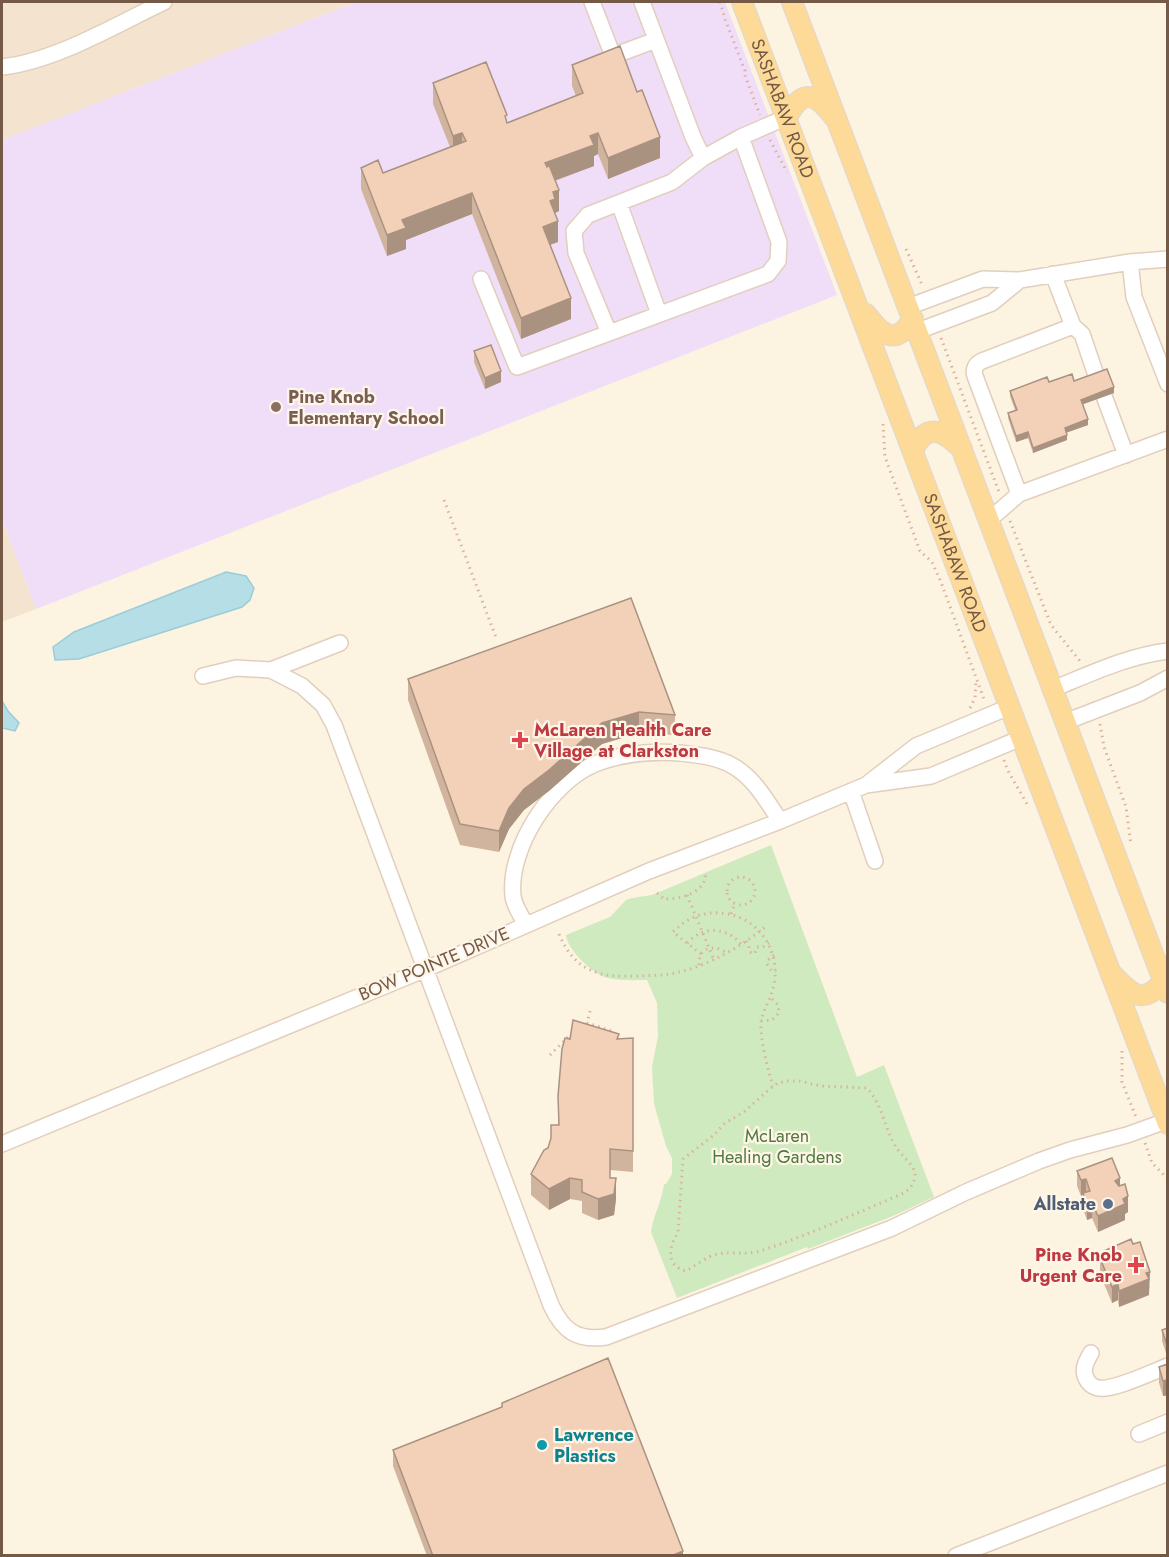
<svg xmlns="http://www.w3.org/2000/svg" width="1169" height="1557" viewBox="0 0 1169 1557" font-family="Jost,sans-serif">
<rect width="100%" height="100%" fill="#fdf3e1"/>
<path fill="#f4e4cf" d="M2,2H356L2,140Z
M2,519L36,609L2,622Z"/>
<path fill="#f0def9" d="M356,2H725L837,295L36,609L2,519V140Z"/>
<path fill="#d0eabf" d="M771,845L857,1077L884,1065L934,1197L893,1216L808,1249L807,1247L677,1298L651,1232C653,1216 662,1201 664,1184H666L672,1174V1158L666,1146L654,1104L652,1067L658,1036L657,1003L647,980C636,980 619,981 608,978C594,975 567,950 566,935L610,917L626,900L632,898L652,895Z"/>
<path fill="#b5dee6" stroke="#9bcdd8" stroke-width="1.5" d="M226,572L246,576L254,588L250,600L242,607L79,659L55,660L53,647L74,632Z
M2,701L8,711L19,723L15,731L2,728Z"/>
<g fill="none" stroke-linecap="round" stroke-linejoin="round">
<g stroke="#e1cfbd" stroke-width="18">
<path id="minor" d="M592,2L613,56L656,40
M642,2L693,137L703,158
M2,67C56,61 115,25 164,2
M619,203L659,314
M1130,262L1134,297L1168,384
M481,279L517,367L609,333L576,253L574,231L588,215L672,182L703,158L741,137L787,117
M908,307L983,279L1020,280L1130,262L1168,259
M1073,326L1082,334L1097,378
M918,331L992,303L1020,280
M609,333L768,274L778,261L779,242L741,137
M1104,396L1126,455
M1019,494L975,376C973,370 975,364 982,361L1073,326L1053,274
M989,520L1019,494L1168,439
M271,670L340,643
M203,676L236,668L271,670L302,686L323,705L334,725L551,1305C563,1331 577,1341 606,1337L892,1228L966,1192L1039,1161L1070,1150L1127,1135L1166,1121
M1053,689C1090,674 1127,656 1168,651
M1065,722L1140,693L1168,678
M866,785L916,746L1009,707
M851,791L875,861
M526,925C522,917 514,906 513,896C508,848 551,782 595,764C623,753 651,751 680,753C698,755 718,757 733,766C754,778 767,801 780,821
M2,1144L426,969L649,871L780,821L866,785L931,776L1021,738
M1091,1353C1086,1362 1081,1370 1087,1380C1089,1384 1094,1387 1098,1388C1113,1391 1152,1372 1168,1366
M1139,1434L1168,1422
M956,1556L1168,1473"/>
</g>
<g stroke="#ded7d3" stroke-width="22">
<g id="major">
<path id="s1" d="M742,2L1168,1124"/>
<path d="M792,2L1168,993"/>
<path d="M787,117C803,87 816,94 834,117"/>
<path d="M866,314C882,335 895,347 913,319"/>
<path d="M913,450C928,420 944,432 962,449"/>
<path d="M1114,976C1131,994 1144,1006 1163,981"/>
</g>
</g>
<path stroke="#d7b49b" stroke-width="3" stroke-dasharray="1.5 4.5" stroke-linecap="butt" d="M720,2L725,19L745,71L744,73L760,115
M770,140L787,172
M906,249L923,287
M941,338L999,492
M883,424L885,457L920,551L932,562L941,582L985,702
M444,500L497,640
M1010,521L1051,625L1080,661
M970,708L975,698L976,680
M1100,724L1104,747L1126,807L1131,845
M1004,760L1008,771L1027,804
M727 891a14 14 0 1 1 28 0a14 14 0 1 1-28 0Z
M657,893L664,899C679,900 708,892 705,873
M687,895L714,960
M731,914L735,903
M559,934C575,972 600,978 638,976C650,975 663,976 675,973C708,966 739,948 765,927
M746,941L749,947L750,952L753,954L755,953L757,947H763L769,943
M687,943C703,926 725,926 741,944
M701,954L673,932C689,916 706,910 728,914C764,921 783,958 772,992C769,1002 762,1012 761,1023C760,1038 768,1071 773,1086
M774,955L768,960L767,964L771,970L776,972
M699,965L700,955C708,945 718,947 727,953
M590,1011L587,1023L612,1031L615,1036
M761,1021L772,1020L779,1013L778,1005L770,997
M1122,1051V1082L1136,1117
M550,1055L574,1031
M787,1081H799L821,1086L867,1088C883,1105 884,1128 896,1147C901,1156 914,1164 915,1174C915,1183 910,1189 904,1193C857,1213 811,1234 763,1250C746,1256 734,1251 718,1254C707,1256 695,1266 686,1271C666,1266 668,1247 678,1233L683,1159L714,1135L724,1124L745,1111L773,1086L778,1083Z
M1145,1143L1152,1163L1168,1179"/>
<use href="#minor" stroke="#fff" stroke-width="15"/>
<use href="#major" stroke="#fdda97" stroke-width="20"/>
</g>
<path fill="#d1b49e" d="M572,65L660,158L608,179L598,154L594,156V166L555,181L559,211L555,213L558,242L550,245L571,319L521,339L472,214L406,240V249L387,256L361,189V168L383,173L450,147L433,104V83L507,123L576,96L572,86Z
M474,351L501,382L485,389L474,362Z
M1074,381L1114,393L1083,404L1088,425L1066,433L1067,440L1033,453L1028,438L1016,442L1008,418V413L1015,410L1010,396V391L1049,382Z
M408,679L675,715V735L639,733L602,744L549,791L524,810L509,829L499,852L460,845L408,700Z
M633,1038V1172L610,1170V1178L616,1199L614,1215L598,1220L582,1213V1201L570,1199L549,1210L531,1195V1174L548,1148L558,1125V1096L570,1039Z
M1077,1171L1120,1186L1128,1212L1125,1214V1220L1098,1232L1092,1218L1087,1220L1083,1209V1195L1081,1196L1077,1186Z
M1104,1251L1150,1287L1149,1288V1295L1119,1307L1118,1300L1112,1303L1100,1274V1258L1104,1257Z
M1167,1328V1356L1162,1341V1330Z
M1167,1364V1396H1163L1159,1383V1367Z
M393,1450L683,1556H427L393,1466Z"/>
<path fill="#aa9281" d="M462,133V154L453,157V136Z
M598,133V154L594,156V166L545,184V163L590,136Z
M660,137V158L608,179V158Z
M559,190V211L555,213V220L550,201L553,192Z
M472,193V214L406,240V249L387,256V235L402,220Z
M558,221V242L543,247V227Z
M571,298V319L521,339V318Z
M501,371V382L485,389V378Z
M1114,387V393L1081,405V400Z
M1088,419V425L1065,433V428Z
M1028,432V438L1016,442V436Z
M1067,435V440L1033,453V448Z
M639,712V733L602,744L549,791L524,810L509,829L499,852V831L509,808L524,789L602,723Z
M570,1178V1199L549,1210V1189Z
M616,1178V1199L614,1215L598,1220V1199Z
M1120,1178V1194L1115,1181Z
M1086,1179V1195L1083,1193V1195L1081,1196V1180Z
M1128,1196V1212L1125,1214V1220L1098,1232V1216Z
M1092,1203V1218L1087,1220V1204Z
M1150,1272L1149,1295L1119,1307V1291L1146,1273Z
M1118,1284V1300L1112,1303V1287Z
M1167,1379V1395L1163,1396V1381Z
M683,1551V1556H671Z"/>
<path fill="#f3d1b8" stroke="#aa9281" stroke-width="1.5" d="M620,46L637,92L642,90L660,137L608,158L598,133L590,136L594,145L545,163L547,167L549,165L559,190L553,192L555,199L550,201L558,221L543,227L571,298L521,318L472,193L402,220L406,228L387,235L361,168L378,160L383,173L466,141L462,133L453,136L433,83L486,62L507,115L505,116L507,123L583,93L572,65Z
M491,345L501,371L485,378L474,351Z
M1107,369L1114,387L1081,400L1088,419L1065,428L1067,435L1033,448L1028,432L1016,436L1008,413L1017,410L1010,391L1047,377L1049,382L1072,374L1074,381Z
M631,598L675,715L639,712L602,723L549,770L524,789L509,808L499,831L460,824L408,679Z
M573,1020L619,1034L617,1039L633,1038V1151L610,1149V1178H616L614,1194L598,1199L582,1192V1180L570,1178L549,1189L531,1174L544,1150L548,1148L551,1138V1125H559L558,1096L562,1049L565,1038L570,1039Z
M1112,1158L1120,1178L1115,1181L1119,1186L1125,1184L1128,1196L1123,1199L1125,1204L1098,1216L1092,1203L1087,1204L1083,1193L1090,1191L1086,1179L1081,1180L1077,1171Z
M1131,1239L1133,1244L1140,1242L1150,1272L1146,1273L1149,1279L1119,1291L1118,1284L1112,1287L1100,1258L1106,1256L1104,1251Z
M1167,1328V1345L1162,1330Z
M608,1358L683,1551L671,1556H433L393,1450L502,1407V1403Z
M1167,1364V1380L1163,1381L1159,1367Z"/>
<circle fill="#8d6e63" stroke="#fff6e8" stroke-width="2" cx="276" cy="407" r="6"/>
<g fill="#e0444e" stroke="#fff6e8" stroke-width="2">
<path d="M517 731h6v6h6v6h-6v6h-6v-6h-6v-6h6z"/>
<path d="M1133 1256h6v6h6v6h-6v6h-6v-6h-6v-6h6z"/>
</g>
<circle fill="#5c6f8a" stroke="#fff6e8" stroke-width="2" cx="1108" cy="1204" r="6"/>
<circle fill="#0f9aa8" stroke="#fff6e8" stroke-width="2" cx="542" cy="1445" r="6"/>
<g text-anchor="middle" stroke-width="4.5" stroke-linejoin="round" paint-order="stroke">
<g font-size="18" fill="#745947" stroke="#fff6e8">
<text dy="6" stroke="none"><textPath href="#s1" startOffset="114">SASHABAW ROAD</textPath></text>
<text dy="6" stroke="none"><textPath href="#s1" startOffset="600">SASHABAW ROAD</textPath></text>
<text transform="translate(434 964) rotate(-23)" y="6">BOW POINTE DRIVE</text>
</g>
<g font-size="18" font-weight="bold" fill="#785e54" stroke="#fff6e8" text-anchor="start">
<text x="288" y="403">Pine Knob<tspan x="288" dy="21">Elementary School</tspan></text>
</g>
<g font-size="18" font-weight="bold" fill="#be3a42" stroke="#fff6e8" text-anchor="start">
<text x="534" y="736">McLaren Health Care<tspan x="534" dy="21">Village at Clarkston</tspan></text>
<text x="1122" y="1261" text-anchor="end">Pine Knob<tspan x="1122" dy="21">Urgent Care</tspan></text>
</g>
<g font-size="18" fill="#4f7a3f" stroke="#fff6e8">
<text x="777" y="1142">McLaren<tspan x="777" dy="21">Healing Gardens</tspan></text>
</g>
<g font-size="18" font-weight="bold" fill="#4e5e75" stroke="#fff6e8" text-anchor="end">
<text x="1096" y="1210">Allstate</text>
</g>
<g font-size="18" font-weight="bold" fill="#0d838f" stroke="#fff6e8" text-anchor="start">
<text x="554" y="1441">Lawrence<tspan x="554" dy="21">Plastics</tspan></text>
</g>
</g>
<rect width="1169" height="1557" fill="none" stroke="#745947" stroke-width="6"/>
</svg>
